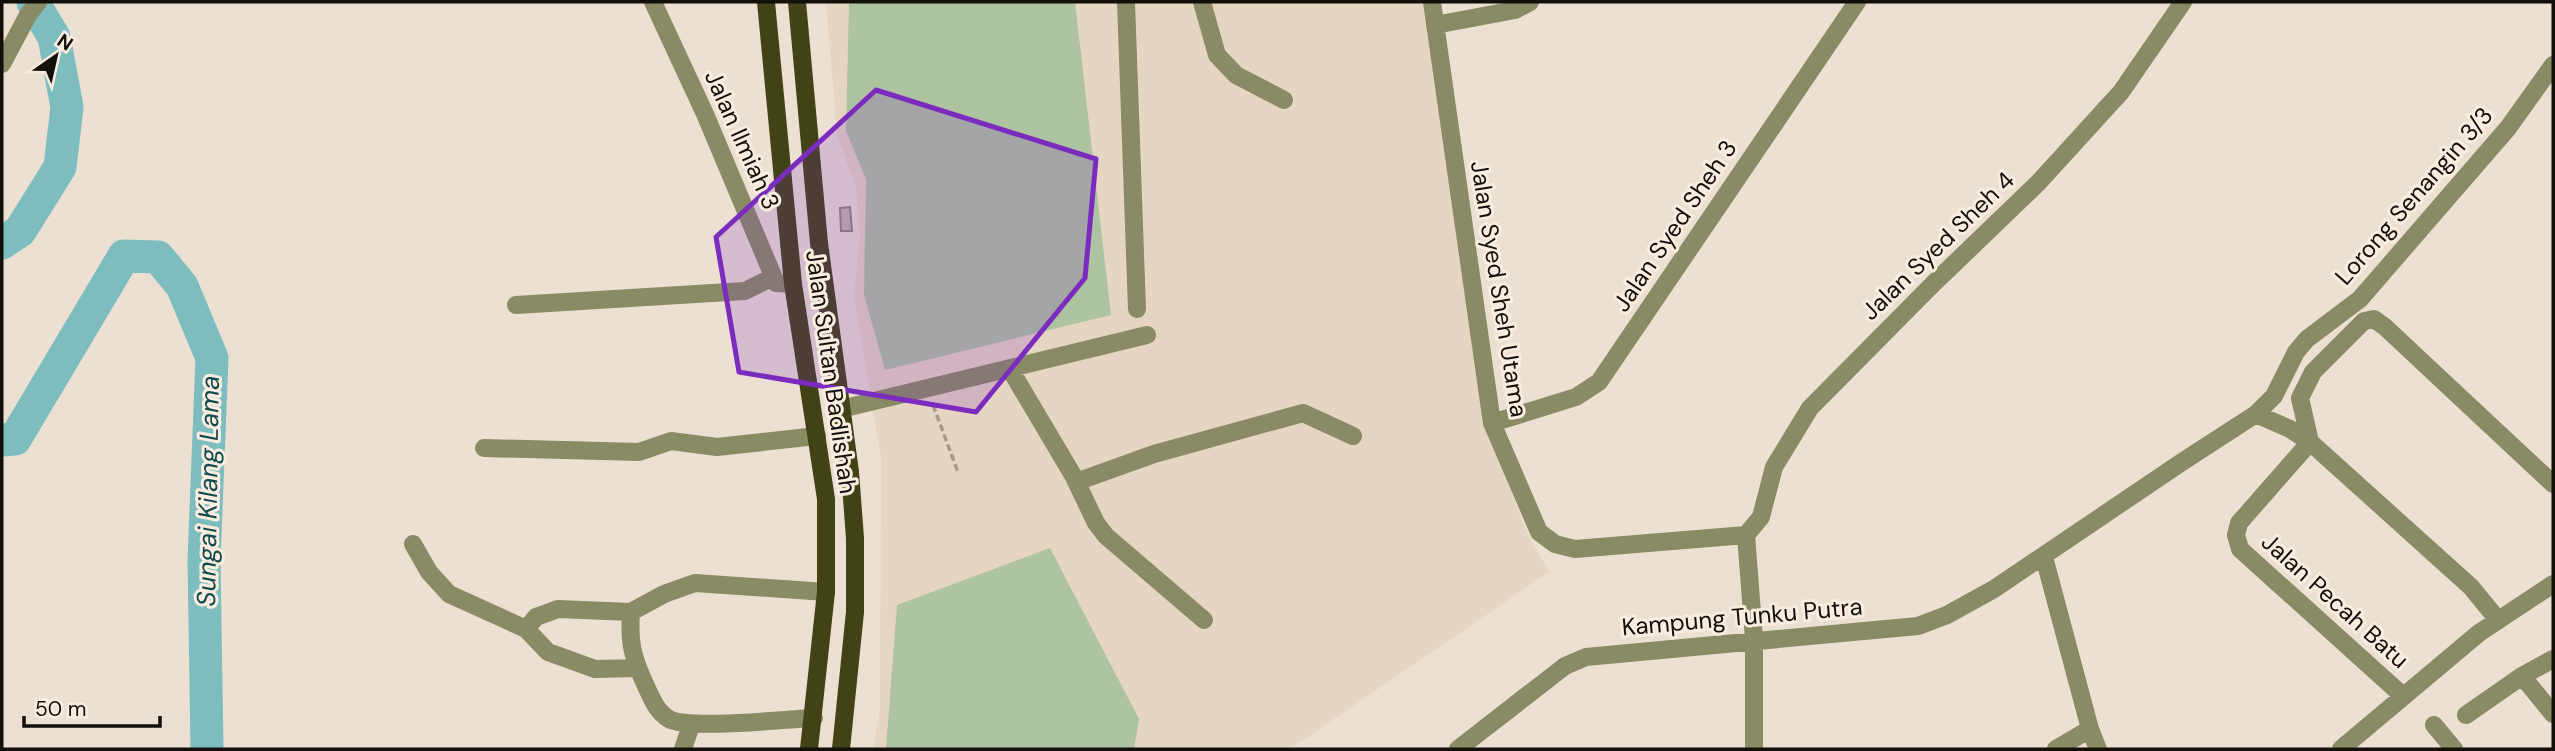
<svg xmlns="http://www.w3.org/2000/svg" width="2555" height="751" viewBox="0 0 2555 751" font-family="'DM Sans',sans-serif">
<rect width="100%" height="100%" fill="#ece0d3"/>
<path fill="#e6d5c2" d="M826,2H1429L1488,428L1525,529L1549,572L1290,749H873L880,711L881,458L854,296L860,235L856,188L837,134Z"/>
<path fill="#aec4a1" d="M849,2H1075L1111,315L885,370L864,295L866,179L846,131Z
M1050,548L1139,719L1134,749H886L897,605Z"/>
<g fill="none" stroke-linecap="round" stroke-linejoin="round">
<path stroke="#7dbdc0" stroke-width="33" d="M2,243L20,231L60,167L67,107L54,37L33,2
M2,440L15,439L124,256L158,257L182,286L212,358L204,560L207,749"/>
</g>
<path fill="#c2b7aa" stroke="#91867a" stroke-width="2" d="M850,207L852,231H841L840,208Z"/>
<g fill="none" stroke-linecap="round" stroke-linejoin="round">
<path stroke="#a39a90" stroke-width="3.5" stroke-dasharray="7 3.5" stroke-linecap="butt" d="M933,405L958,472"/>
<path stroke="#888b63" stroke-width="18" d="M653,2L705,114L776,283L793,284
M1126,2L1137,309
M1202,2L1217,55L1236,75L1284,100
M1432,2L1492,423L1539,532L1555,544L1575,549L1746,535
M1435,25L1515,10L1530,2
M2,64L28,15L38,2
M516,305L745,291L773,277
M1010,369L1074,477L1096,523L1106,536L1204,620
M841,409L1147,335
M2256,414L2290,429L2310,442L2471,587L2498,620
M1492,423L1576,397L1599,382L1857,2
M484,448L639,452L671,441L717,447L817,436
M1076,482L1154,454L1303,413L1353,436
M1746,535L1761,517L1774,467L1810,408L1933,284L2038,183L2121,92L2183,2
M1746,535L1754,639V749
M413,544L429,572L449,594L526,629L548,652L595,669L637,668
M2044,557L2090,729L2098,749
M526,629L536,617L558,609L631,612
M2522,676L2553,714
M2403,696L2240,549L2236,535L2239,523L2310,442L2300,398L2313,372L2364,321L2374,319L2385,327L2553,484
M2466,715L2522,676L2553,659
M814,718C786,719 689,730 669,719C656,711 651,697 645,684C632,656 629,642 631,612L664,594L695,583L826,592
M2434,725L2454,749
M683,749L691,725
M1458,749L1565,666L1586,657L1918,626L1947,615L1994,589L2182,462L2256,414L2274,396L2296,352L2307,339L2360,299L2508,128L2553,65
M2056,749L2090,729
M2341,749L2479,633L2553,584"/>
<path stroke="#414216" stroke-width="18" d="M766,2L793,284L826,499V592L809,749
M797,2L819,243L850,472L855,538V612L841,749"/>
</g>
<path fill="#7b2cbf" fill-opacity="0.2" stroke="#7b2cbf" stroke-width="5" stroke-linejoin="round" d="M876,90L1096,159L1085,278L976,412L739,372L716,237Z"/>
<g text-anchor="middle" stroke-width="6" stroke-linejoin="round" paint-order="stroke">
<g font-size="24" fill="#130f0a" stroke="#f9ede0">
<text transform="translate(742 140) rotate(66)" y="8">Jalan Ilmiah 3</text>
<text transform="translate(2414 196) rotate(-49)" y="8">Lorong Senangin 3/3</text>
<text transform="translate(1675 226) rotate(-56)" y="8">Jalan Syed Sheh 3</text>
<text transform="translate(1938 246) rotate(-44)" y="8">Jalan Syed Sheh 4</text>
<text transform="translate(1499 289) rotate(81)" y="8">Jalan Syed Sheh Utama</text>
<text transform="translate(831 372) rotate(82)" y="8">Jalan Sultan Badlishah</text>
<text transform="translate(2335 601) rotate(42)" y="8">Jalan Pecah Batu</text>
<text transform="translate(1742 617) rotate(-5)" y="8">Kampung Tunku Putra</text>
</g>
<g font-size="26" font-style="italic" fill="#104a4d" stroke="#f9ede0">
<text transform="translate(208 491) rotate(-89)" y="9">Sungai Kilang Lama</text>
</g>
</g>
<rect width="2555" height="751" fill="none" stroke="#130f0a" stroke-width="7"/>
<g transform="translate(56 56) rotate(34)" stroke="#f9ede0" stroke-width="5" paint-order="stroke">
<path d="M0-5L12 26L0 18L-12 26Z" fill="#130f0a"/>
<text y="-10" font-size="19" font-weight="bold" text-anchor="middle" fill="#130f0a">N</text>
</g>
<path d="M24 716v10h136v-10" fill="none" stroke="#130f0a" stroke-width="3.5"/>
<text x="35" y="716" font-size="21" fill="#130f0a" stroke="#f9ede0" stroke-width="5" paint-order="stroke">50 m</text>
</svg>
